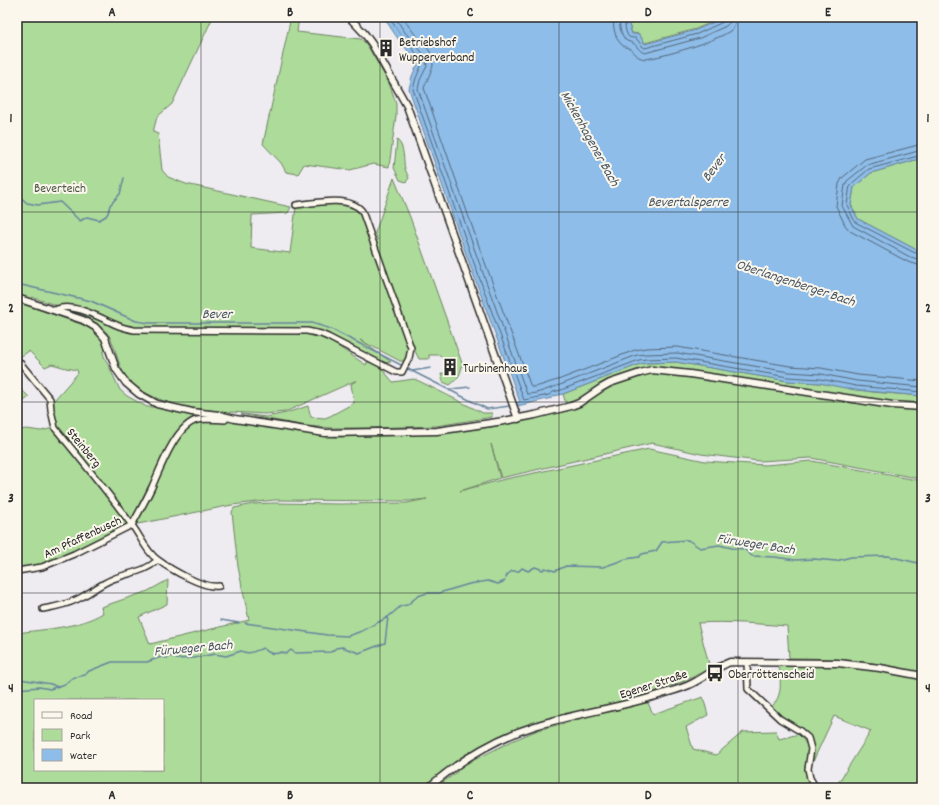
<svg xmlns="http://www.w3.org/2000/svg" width="939" height="805" viewBox="0 0 939 805" font-family="Dekko,sans-serif">
<rect width="100%" height="100%" fill="#efecf1"/>
<filter id="ink" filterUnits="userSpaceOnUse"><feTurbulence type="fractalNoise" baseFrequency=".025" numOctaves="2"/><feDisplacementMap in="SourceGraphic" scale="8" xChannelSelector="R" yChannelSelector="G"/><feConvolveMatrix kernelMatrix="1 2 1 2 8 2 1 2 1" color-interpolation-filters="sRGB"/></filter>
<g filter="url(#ink)">
<path fill="#addb9a" stroke="#6c8362" fill-rule="evenodd" d="M17,17H213L172,104L157,117L153,132L158,134L162,170L168,177L186,184L291,207L288,213L252,215L251,248L290,253L296,207L336,203L345,204L359,209L409,346L406,361H400L360,340L391,362L378,364L393,382L414,379L421,382L483,413H492V417L436,426L365,428H332L306,426L241,414L266,417L286,413L308,406L311,417L325,418L330,416L354,403L351,384L357,380L285,412L265,414L230,412L229,414C218,410 206,410 193,408C173,405 150,398 134,385C119,374 118,355 111,339C99,315 55,306 32,297L31,299L17,295ZM307,331L328,337L376,363L367,362L366,365L327,339L320,336L307,334L168,332Z
M291,17H299L297,32L361,39L367,45L389,83L396,103V116L389,167L373,164L350,170L304,164L298,174L286,172L281,163L263,144Z
M631,17H724L696,29L645,43L639,34L632,33L628,22Z
M397,140C405,146 403,160 405,169C406,172 408,175 409,178L406,182L400,180L394,168Z
M922,158V251L915,249L858,219L851,205L854,187L871,173Z
M394,178L410,217L462,363C462,373 458,379 450,385L443,382L441,374L447,372L448,370L453,369V364H448L440,355H429V359H419L414,349L376,242L378,240L375,233Z
M17,302L89,327L99,336L107,349L103,352L104,356L120,390L127,396L147,407H156L181,413L217,418H197L174,438L163,456L151,484L149,485L132,519L129,518L63,433L60,434L51,410L55,399L78,373L77,370L66,368L52,364L45,367L29,351L17,359Z
M676,362L788,381L820,383L872,392L922,396V479L811,458L759,461L701,454L652,443L501,478L491,444L500,478L460,491L501,480L649,449L705,461L765,465L812,461L922,481V673C908,670 894,666 879,664C849,659 819,658 789,658L787,626C758,624 728,621 698,623L710,668L685,681L636,698L538,721L521,727L504,734L465,755L421,788L17,787V633C45,629 78,628 103,613L101,607L148,591L168,580L167,604L139,617L150,644L249,620L238,567L232,512L234,508L253,504L274,503L340,504L407,503L427,499L409,501L274,500L232,505L138,524L136,523L175,442L185,429L198,422L230,421L271,428L336,437L443,433L491,427L568,411L563,394L640,364L646,363ZM35,700H163V770H35Z
M17,385L29,397L18,406L19,430L27,429L41,431L53,428L127,522L126,525L58,558L37,566L17,569Z
M779,664L839,665L922,677V788H835L871,731L834,716L809,770V735C797,725 783,718 770,708C784,696 780,681 779,664Z
M703,697L708,715L686,727L693,749L716,755L743,732L776,731L779,739L799,734L809,748L805,770L812,788H435L457,772L461,762H470L512,741L538,730L640,703H648L653,714Z"/>
<path fill="#8ebde9" stroke="#66839d" d="M384,17H630L628,22L632,34H639L645,44L696,30L725,17H922V158L871,173L854,187L851,205L858,219L915,249L922,251V396L855,390L820,383L788,381L676,362L646,363L640,364L563,394L554,396L552,398L517,406L516,403L520,402L466,254L409,89L412,76L418,63C416,58 412,55 408,51C399,41 391,29 384,17Z"/>
<g fill="none" stroke-linecap="round" stroke-linejoin="round">
<path stroke="#536577" stroke-width="1" d="M389,17L400,34L421,59L422,64L416,78L413,89L470,252L524,400L549,395L553,392L561,390L639,360L646,359L676,358L788,377L820,379L856,386L922,392
M395,17L404,31L426,57L427,66L420,80L418,89L475,251L527,394C539,394 549,388 560,385L637,355L646,354L677,353L789,372L821,374L857,381L922,387
M402,17L420,41L429,50L432,56L433,66L424,88L480,249L531,387C540,387 548,382 558,380L635,350L646,348L677,347L790,366L821,368L858,375L922,381
M614,17C612,25 615,38 621,44C624,47 627,47 630,49C637,53 634,57 645,59C663,57 716,41 730,31C735,27 736,22 736,17
M620,17C618,23 621,37 627,41C629,42 631,42 633,43C638,46 638,51 645,53L700,38L726,26L730,22V17
M626,17C624,22 625,33 629,37C631,38 635,38 636,38L642,46L645,48L697,34L723,22L725,17
M922,144L865,159L842,178L839,184L836,206L845,225L850,231L908,262L922,266
M922,150L867,165L847,181L845,185L842,206L853,226L910,257L922,260
M922,155L869,169L850,185L847,205L855,222L913,252L922,255"/>
<path stroke="#66839d" stroke-width="1.5" d="M17,194L27,203L38,205L60,202L80,221L87,217L99,220L106,216L108,213L110,205L120,194L124,178
M17,284L91,301L136,321L149,323H312L331,329L403,366
M406,368L487,409L510,406
M412,371L431,368
M450,391L451,389L470,387
M506,578L507,575L512,571H519L522,568L528,571L535,567L543,570L545,568L555,571L566,566L603,567L626,559L639,557L642,554L656,551L662,542L688,540L700,548L719,545L732,548L744,549L752,556L775,557L795,560L814,559L836,561L851,557L888,556L922,564
M221,620L239,623
M245,623L327,635L348,636L362,631L388,617
M17,682L20,679L51,684L57,687
M17,689L39,687L50,689L65,684L72,678L85,675L89,671L112,662H147L161,657L168,658L171,656L177,659L194,658L215,654L226,656L241,651C249,655 255,651 263,648C269,654 274,655 282,652L286,654L291,650L295,653L331,652L336,648L342,647L359,653L385,643L388,617L401,606L407,605L418,596L427,593H439L469,584L488,581L498,584L505,581"/>
<g stroke="#2b2b2b" stroke-width="8">
<path id="minor" d="M56,311L57,309C74,302 104,320 119,326C124,328 129,329 134,330L307,331L321,334L328,337L396,372H402L409,358L411,348L362,211C349,195 314,203 296,205
M17,359L50,399L51,410L55,428C81,460 107,491 131,524C140,535 146,552 158,560C170,569 204,589 219,586
M132,525C139,512 146,500 152,487C160,469 176,425 197,420C206,418 217,420 225,420L227,417
M17,571L42,567L74,554L132,525
M43,609C55,607 68,604 78,599C90,593 100,584 113,579C130,572 143,573 158,560
M747,662L748,689L780,719L800,731L808,738L811,749L808,769L810,778L816,788"/>
</g>
<g stroke="#2b2b2b" stroke-width="9">
<path id="tertiary" d="M349,17L364,33L372,44L407,106L518,419
M17,298L83,320L95,327L105,338L116,369L126,383L139,394L157,404L192,412L219,415L235,419L325,433L437,431L504,421L535,415L571,406L579,403L601,388L610,383L640,373L652,370L690,374L892,405L922,407
M428,788C459,761 496,738 535,726C576,713 620,708 662,694C672,691 684,688 693,683C706,676 717,667 730,662L838,663L880,668L922,676"/>
</g>
<use href="#minor" stroke="#fbf7ec" stroke-width="5"/>
<use href="#tertiary" stroke="#fbf7ec" stroke-width="6"/>
</g>
</g>
<path fill="none" stroke="#2b2b2b" stroke-width="1" stroke-opacity="0.55" d="M201,17V788M380,17V788M559,17V788M738,17V788M17,212H922M17,402H922M17,593H922"/>
<defs>
<g id="building-bare" transform="scale(1.38)"><path d="M-4-6H4V6H1V3H-1V6H-4ZM-2.5-4.3h1.7v1.8h-1.7ZM.8-4.3h1.7v1.8H.8ZM-2.5-1h1.7V.8h-1.7ZM.8-1h1.7V.8H.8Z" fill="#2b2b2b" stroke="#fbf7ec" stroke-width="2.5" paint-order="stroke"/></g>
<g id="bus-bare" transform="scale(1.38)"><path d="M-5-6H5V4H4V6H2V4H-2V6H-4V4H-5ZM-3.5-4V0h7V-4ZM-3.5 1.2v1.5H-2V1.2ZM2 1.2v1.5H3.5V1.2Z" fill="#2b2b2b" stroke="#fbf7ec" stroke-width="2.5" paint-order="stroke"/></g>
</defs>
<g fill-rule="evenodd">
<use href="#building-bare" x="386" y="48"/>
<use href="#building-bare" x="450" y="367"/>
<use href="#bus-bare" x="715" y="673"/>
</g>
<g text-anchor="middle" stroke-width="4" stroke-linejoin="round" paint-order="stroke">
<g font-size="13" fill="#2b2b2b" stroke="#fbf7ec" text-anchor="start">
<text x="399" y="46">Betriebshof<tspan x="399" dy="15">Wupperverband</tspan></text>
<text x="463" y="372">Turbinenhaus</text>
<text x="728" y="678">Oberröttenscheid</text>
</g>
<g font-size="13" fill="#4c5747" stroke="#fbf7ec">
<text x="60" y="192">Beverteich</text>
</g>
<g font-size="13" fill="#2b2b2b" stroke="#fbf7ec">
<text transform="translate(85 447) rotate(51)" y="5">Steinberg</text>
<text transform="translate(82 536) rotate(-25)" y="5">Am Pfaffenbusch</text>
<text transform="translate(653 683) rotate(-18)" y="5">Egener Straße</text>
</g>
<g font-size="14" font-style="italic" fill="#495764" stroke="#fbf7ec">
<text transform="translate(591 138) rotate(61)" y="5">Mickenhagener Bach</text>
<text transform="translate(713 167) rotate(-53)" y="5">Bever</text>
<text x="688" y="206">Bevertalsperre</text>
<text transform="translate(796 282) rotate(18)" y="5">Oberlangenberger Bach</text>
<text x="217" y="318">Bever</text>
<text transform="translate(756 543) rotate(9)" y="5">Fürweger Bach</text>
<text transform="translate(193 647) rotate(-5)" y="5">Fürweger Bach</text>
</g>
</g>
<rect width="939" height="805" fill="none" stroke="#fbf7ec" stroke-width="44"/>
<rect x="34" y="699" width="130" height="72" fill="#fbf7ec" stroke="#a8a59f"/>
<rect x="42" y="712" width="20" height="6" fill="#fbf7ec" stroke="#a8a59f"/>
<text x="70" y="719" font-size="12" fill="#2b2b2b">Road</text>
<rect x="42" y="729" width="20" height="12" fill="#addb9a" stroke="#a8a59f"/>
<text x="70" y="739" font-size="12" fill="#2b2b2b">Park</text>
<rect x="42" y="749" width="20" height="12" fill="#8ebde9" stroke="#a8a59f"/>
<text x="70" y="759" font-size="12" fill="#2b2b2b">Water</text>
<rect x="22" y="22" width="895" height="761" fill="none" stroke="#2b2b2b" stroke-width="1.5"/>
<g font-size="13" text-anchor="middle" font-weight="bold" fill="#2b2b2b">
<text x="112" y="16">A</text>
<text x="290" y="16">B</text>
<text x="470" y="16">C</text>
<text x="648" y="16">D</text>
<text x="828" y="16">E</text>
<text x="11" y="122">1</text>
<text x="928" y="122">1</text>
<text x="11" y="312">2</text>
<text x="928" y="312">2</text>
<text x="11" y="502">3</text>
<text x="928" y="502">3</text>
<text x="11" y="692">4</text>
<text x="928" y="692">4</text>
<text x="112" y="799">A</text>
<text x="290" y="799">B</text>
<text x="470" y="799">C</text>
<text x="648" y="799">D</text>
<text x="828" y="799">E</text>
</g>
</svg>
